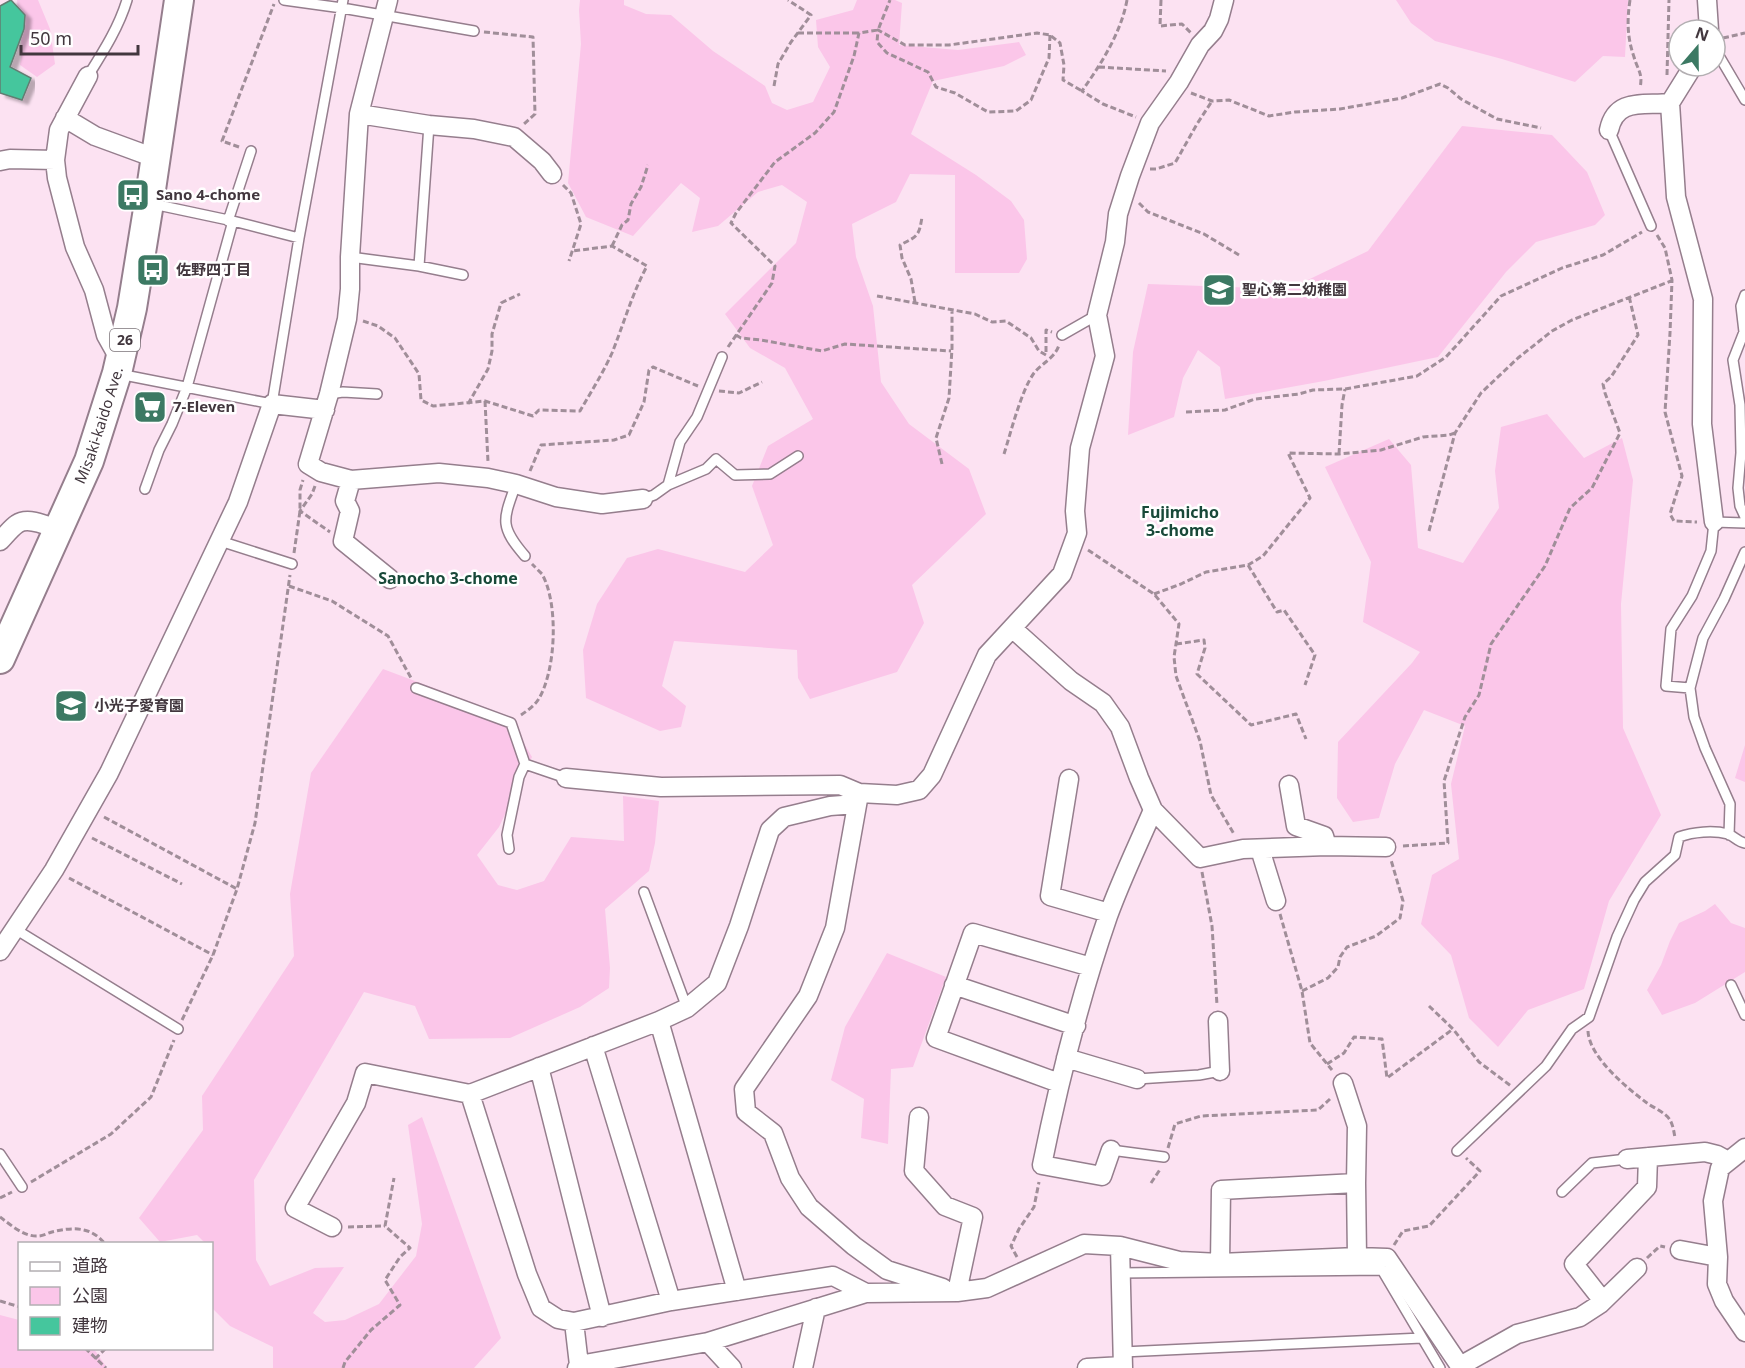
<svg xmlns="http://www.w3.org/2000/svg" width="1745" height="1368" viewBox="0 0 1745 1368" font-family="'Noto Sans','Noto Sans JP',sans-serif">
<defs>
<filter id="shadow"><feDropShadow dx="6" dy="4" stdDeviation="1.5" flood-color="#0004"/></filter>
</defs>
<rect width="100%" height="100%" fill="#fce2f2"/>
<path fill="#fbc6e9" d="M17,0H38L50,29L55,64L37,77L20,65L22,49Z
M580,0H624V5L646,14L671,15L713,51L765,86L772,103L787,110L813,102L830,67L818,47L816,20L853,10L857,0H895L902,3L899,45L958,50L1019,42L1026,55L1004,66L933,81L911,134L976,175L1011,201L1024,220L1027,259L1019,273H955V175L910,174L896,202L852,224L856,257L873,306L881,382L909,424L969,469L986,514L912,585L924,623L897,672L810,699L798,678L797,650L674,641L662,686L686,706L681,727L660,731L586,698L583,650L597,604L627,558L658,549L745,572L773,545L752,486L768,446L813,419L785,368L750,348L725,314L796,243L807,202L782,185L758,192L718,226L692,232L700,198L681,183L633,236L586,217L568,183L581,44L579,10Z
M1396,0H1628L1625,57L1603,56L1575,82L1502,59L1435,41L1411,23Z
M1462,126L1552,135L1587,172L1605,215L1595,225L1536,242L1506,272L1438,357L1324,381L1225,399L1220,367L1198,350L1183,378L1174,417L1128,435L1133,352L1148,284L1289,289L1368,251Z
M1547,414L1584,458L1622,438L1633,480L1621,604L1623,728L1661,815L1609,901L1584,989L1528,1010L1498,1047L1469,1018L1451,955L1421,924L1432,875L1459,859L1451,784L1465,726L1424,710L1395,764L1379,818L1353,822L1337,798L1338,742L1412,663L1420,652L1363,622L1371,562L1325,467L1389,439L1411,465L1418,548L1463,563L1499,508L1495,471L1501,427Z
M383,669L508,716L532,757L499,827L477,855L498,885L517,890L544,881L571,837L624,841L623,796L659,801L655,843L649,871L605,909L610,968L609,988L580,1007L510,1038L429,1039L415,1006L364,992L254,1180L256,1260L270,1286L315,1268L344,1267L313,1313L325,1322L345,1320L379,1304L416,1256L422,1224L408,1125L422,1117L501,1338L474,1368H273V1347L230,1326L212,1308V1244L205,1243L197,1235L160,1242L139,1218L203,1130L202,1096L294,956L290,894L311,773Z
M1745,745V782L1735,778Z
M1715,904L1731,923L1745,928V972L1695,1003L1662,1015L1647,990L1661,965L1670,941L1679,923L1705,911Z
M887,953L946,977L913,1067L891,1069L888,1144L861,1138L864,1099L831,1080L845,1027Z
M0,1315L19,1320L20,1348L94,1349L107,1368H0Z"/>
<path fill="#45c69d" stroke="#627d72" stroke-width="1.5" filter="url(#shadow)" d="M11,0L25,15L24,29L10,67L31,78L22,100L0,93V6Z"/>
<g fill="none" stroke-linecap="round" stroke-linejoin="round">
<g stroke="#957e8d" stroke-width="12">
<path id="lane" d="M284,0L342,8L474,31
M1715,49L1745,100
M88,76C103,52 119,27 127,0
M1609,130L1651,226
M153,204L233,221L299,238
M228,221L251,151
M350,257L419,266L463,275
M419,266L429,125
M1745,295L1741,306L1744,332L1733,360L1740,405L1741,453L1738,488L1740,506L1745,517
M1062,335L1097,315
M119,374L272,404L299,238L343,0
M329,394L343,392L377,394
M516,484C503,520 499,526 525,556
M668,485L706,469L716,459L735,475L770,474L798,456
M145,489L159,450L172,424L187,387L233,221
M643,499L654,495L668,485L680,442L697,417L722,357
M220,541L292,564
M416,688L511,723L525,764L566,778
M1690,688L1666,686L1671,629L1692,596L1711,551L1714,522L1745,523
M1729,835L1730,804L1705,748L1694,717L1690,688L1703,638L1724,599L1745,552
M509,849L507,835L519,777L525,764
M644,892L687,1008
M15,929L178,1029
M1731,985L1745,1015
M1137,1079L1199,1075L1220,1071
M1111,1150L1164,1157
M1457,1151L1546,1066L1572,1029L1589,1017L1617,937L1634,900L1645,882L1675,855L1679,837C1693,832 1713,830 1728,834C1734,836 1738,842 1745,843
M0,1154L22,1187
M1562,1192L1592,1163L1627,1159
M1121,1273L1382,1270L1440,1368
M1123,1352L1422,1338"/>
</g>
<g stroke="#957e8d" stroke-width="21">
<path id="street" d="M388,0L359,114L350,257V289L347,319L329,394L308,464L321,472L351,480L439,473L488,478L516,484L556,497L602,504L643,499
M1707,0L1709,30
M1693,66L1670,103L1676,197L1703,299L1702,424L1714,522
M88,76L59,130L55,160L57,178L75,247L94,290L106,335L120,360
M359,114L429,125L474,129L514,137L542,161L552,174
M65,118L95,136L155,158
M1609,130C1616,97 1644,106 1670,103
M0,161L10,159L55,160
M351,480L345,501L350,511L343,541L390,579
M0,541C5,536 11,528 17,524C28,516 48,526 59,530
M1012,628L1071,681L1103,703L1120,727L1139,778L1153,810C1138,845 1121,880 1108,916C1080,997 1059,1081 1042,1165L1102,1176L1111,1150
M566,778L661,787L840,785L859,793L897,795L919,790L932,775L987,655L1062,574L1077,533L1075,511L1080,448L1105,356L1097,315L1115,242L1118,214L1130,176L1150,123L1179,82L1200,45L1213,31L1219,19L1224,0
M1069,779L1050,896L1109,913
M1289,785L1296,826L1324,836L1327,846
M859,794L835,928L808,996L744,1089L746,1112L773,1133L790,1178L809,1207L854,1246L887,1270L943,1288
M1153,810L1200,858L1243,849L1327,846L1386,847
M1260,849L1276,901
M0,951L54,870L109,773L238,502L272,404L325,410
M954,985L1076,1026
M659,1021L737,1291
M1218,1021L1220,1071
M593,1046L671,1301
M1066,1058L1137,1079
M539,1067L602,1317
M1059,1083L936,1038L973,933L1091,967
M1343,1083L1357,1126L1356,1183
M470,1094L527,1274L541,1308L558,1319L574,1322L671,1301L833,1276L866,1293L957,1292L987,1288L1084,1244L1120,1246L1179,1261L1220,1263L1357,1257L1387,1258L1460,1366L1517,1334L1580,1317L1600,1304L1637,1268
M919,1117L914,1171L945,1206L973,1217L957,1292
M1745,1148L1720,1168L1713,1201L1718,1257L1717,1284L1724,1301L1745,1332
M1627,1159L1705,1152L1717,1155L1728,1161
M332,1227L295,1208L356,1103L365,1073L470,1094L659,1021L687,1008L717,983L739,926L770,830L784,817L830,806L856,804
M1120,1246L1123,1368
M1680,1250L1718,1257
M1220,1263L1221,1190L1356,1183L1357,1257
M1603,1301L1574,1264L1647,1187L1648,1157
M574,1322L579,1365L577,1368
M708,1342L732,1368
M579,1365L708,1342L866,1293
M803,1368L816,1308
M1087,1368L1123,1366"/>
</g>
<g stroke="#957e8d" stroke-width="32">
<g id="primary">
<path id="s1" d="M0,659L89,461L117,373L132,308L149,203L179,0"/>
</g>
</g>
<path stroke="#a08e99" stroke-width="3" stroke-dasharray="6 3" stroke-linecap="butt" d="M1127,0C1121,33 1101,64 1082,91L1103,104L1136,117
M1161,0L1160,26L1182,24L1191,33
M1630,0C1627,20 1627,37 1634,57C1638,71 1643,73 1640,88
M484,32L533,37L535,114L524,124
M798,33H859
M1050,35L1049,58L1031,100L1016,111L988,112L955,93L936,87L928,72L887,53L877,42L878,30L905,45H949L1037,33L1050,35L1060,43L1064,65L1063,80L1082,91
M1723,38L1745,33
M1099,67L1166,71
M1667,75L1669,0
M774,86L778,64L791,42L811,15L788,0
M1191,93L1212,101L1229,100L1269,116L1295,112L1340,109L1402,98L1440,84L1448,88L1461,99L1497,119L1541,128
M239,147L222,141L274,4
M1150,169H1156L1175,163L1197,124L1212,101
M563,185L571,193L581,224L569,261
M1139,203L1148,212L1204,234L1239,255
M1657,235L1665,248L1672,280L1670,333L1665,412L1682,476L1670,514L1674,521L1697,522
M612,246L622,225L628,220L631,204L641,187L648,165
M877,296L975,314L992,322L1006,321L1031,338L1039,351L1046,355V330L1052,332
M915,302L911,279L902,258L900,245C918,236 919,236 922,217
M363,321L378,326L395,338L419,374L421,400L433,406L485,401L533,416L539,410L580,411C591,392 603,373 612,353C624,323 632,294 647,266L612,246L573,251
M736,335L741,338L761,340L822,351L845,344L951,351
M728,347L772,283L775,266L731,223L736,213L775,162L815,133L834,112L854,56L859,33L878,30L890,0
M719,391L739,393L762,382
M485,401L488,462
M468,404L488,369L492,351V334L501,303L520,294
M1186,412L1225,410L1255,399L1299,394L1313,390L1345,389L1417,376L1446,357L1501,296L1562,268L1603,255L1642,232
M1004,454C1011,432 1021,391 1034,373C1042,363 1055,358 1059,345
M1339,454L1342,405L1345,389
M942,464L936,438L949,398L952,348V310
M530,471L541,445L614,440L629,435L644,402L649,370L653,367L698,386
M315,486L312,494L300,511L330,532
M1429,531L1455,433L1481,393L1518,358L1552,331L1572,320L1671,281
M1088,550L1154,594L1179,624L1174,657L1176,676L1200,741L1211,795L1234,834
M294,553L300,511V490L303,480
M1248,565L1277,612L1284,610L1315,655L1305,685
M289,586L332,601L388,636L411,678
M1154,594L1181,584L1206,572L1248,565L1263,556L1310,498L1288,453L1339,454L1381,450L1423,437L1449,435L1455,433
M1176,644L1204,640L1205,648L1197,674L1251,725L1296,714L1306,739
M521,715C527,711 534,706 538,700C556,672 559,604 542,574C539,571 535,567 532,564
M104,817L237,889
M92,838L182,884
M1403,846L1448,843L1444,781L1465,717L1479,695L1491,644L1545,566L1570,508L1592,488L1620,433L1605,393L1603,384L1611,377L1638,335L1629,296
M1202,872L1212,926L1217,1005
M69,878L213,955
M1280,914L1302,991L1310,1043L1332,1070
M1302,991L1328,978L1338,967L1340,957L1347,947L1376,936L1400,918L1403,901L1391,860
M1429,1006L1453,1029L1479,1062L1511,1086
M182,1020L213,955L237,889L255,823L290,575
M1588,1031C1589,1057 1627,1088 1647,1103C1654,1108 1666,1113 1670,1120C1673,1125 1674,1132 1675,1138
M1327,1064L1344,1053L1354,1037L1382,1039L1387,1078L1453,1029
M1168,1148L1175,1124L1201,1116L1318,1110L1330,1099
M31,1182L111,1134L151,1097L174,1040
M1151,1183L1161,1168
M0,1198L12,1192
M0,1217C11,1225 24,1237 38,1236C43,1236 48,1233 52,1232C72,1227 91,1226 105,1244
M348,1227L385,1226
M1394,1245L1403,1231L1429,1226L1480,1171L1466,1158
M1017,1257L1011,1246L1019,1229L1034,1207L1039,1182
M1647,1258L1660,1246L1665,1247
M0,1301L20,1307
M85,1348L106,1368
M95,1359L106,1348
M343,1368L345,1362L371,1330L400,1305L385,1280L400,1257L410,1248L385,1226L394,1178"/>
<use href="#lane" stroke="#fff" stroke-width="9"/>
<use href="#street" stroke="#fff" stroke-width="18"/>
<use href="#primary" stroke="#fff" stroke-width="28"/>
</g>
<defs>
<g id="bus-square" transform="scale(1.725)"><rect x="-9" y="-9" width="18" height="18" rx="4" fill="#3c7963" stroke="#fff"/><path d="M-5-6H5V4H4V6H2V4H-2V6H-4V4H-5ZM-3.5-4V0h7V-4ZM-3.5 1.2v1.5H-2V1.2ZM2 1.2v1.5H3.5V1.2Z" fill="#fff"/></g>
<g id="school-square" transform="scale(1.725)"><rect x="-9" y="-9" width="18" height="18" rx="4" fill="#3c7963" stroke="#fff"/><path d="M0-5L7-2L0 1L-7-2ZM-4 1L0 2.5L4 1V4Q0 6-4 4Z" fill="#fff"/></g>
<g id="supermarket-square" transform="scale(1.725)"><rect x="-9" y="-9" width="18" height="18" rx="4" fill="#3c7963" stroke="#fff"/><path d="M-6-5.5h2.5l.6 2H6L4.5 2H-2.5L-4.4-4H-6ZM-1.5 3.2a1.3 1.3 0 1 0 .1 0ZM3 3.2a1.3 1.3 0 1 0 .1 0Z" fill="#fff"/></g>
</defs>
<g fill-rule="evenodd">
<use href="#bus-square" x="133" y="195"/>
<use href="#bus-square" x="153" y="270"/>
<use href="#school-square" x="1219" y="290"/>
<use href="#supermarket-square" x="150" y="407"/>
<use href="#school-square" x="71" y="706"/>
</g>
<g text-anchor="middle" stroke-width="5" stroke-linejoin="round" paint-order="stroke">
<rect fill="#fff" stroke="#7b7378" stroke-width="1.5" x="110" y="329" width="30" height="22" rx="4.5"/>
<g font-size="14" font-weight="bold" fill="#42373e">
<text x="125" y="345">26</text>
</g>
<g font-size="15" font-weight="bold" fill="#42373e" stroke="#fff" text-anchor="start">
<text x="156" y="200">Sano 4-chome</text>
<text x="176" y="275">佐野四丁目</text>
<text x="1242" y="295">聖心第二幼稚園</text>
<text x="173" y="412">7-Eleven</text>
<text x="94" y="711">小光子愛育園</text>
</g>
<g font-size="15" fill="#42373e" stroke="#fff">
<text dy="5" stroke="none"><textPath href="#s1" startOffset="254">Misaki-kaido Ave.</textPath></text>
</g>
<g font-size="16" font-weight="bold" fill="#184939" stroke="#fff">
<text x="1180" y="518">Fujimicho<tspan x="1180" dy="18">3-chome</tspan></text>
<text x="448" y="584">Sanocho 3-chome</text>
</g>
</g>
<rect x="18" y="1242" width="195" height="108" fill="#ffffff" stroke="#b3afb2" stroke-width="1.5"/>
<rect x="30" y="1262" width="30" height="9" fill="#ffffff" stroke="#b3afb2" stroke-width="1.5"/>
<text x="72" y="1272" font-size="18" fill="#42373e">道路</text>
<rect x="30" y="1287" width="30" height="18" fill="#fbc6e9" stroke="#b3afb2" stroke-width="1.5"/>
<text x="72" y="1302" font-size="18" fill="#42373e">公園</text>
<rect x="30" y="1317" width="30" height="18" fill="#45c69d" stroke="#b3afb2" stroke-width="1.5"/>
<text x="72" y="1332" font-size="18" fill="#42373e">建物</text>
<g transform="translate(1697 48) rotate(20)"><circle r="28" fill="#ffffff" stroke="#b3afb2" stroke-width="1.5"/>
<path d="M0-4.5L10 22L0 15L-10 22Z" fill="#3c7963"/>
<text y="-9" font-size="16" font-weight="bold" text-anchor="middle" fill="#42373e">N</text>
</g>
<path d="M21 45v9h117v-9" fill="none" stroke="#42373e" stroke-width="3"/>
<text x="30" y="45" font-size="18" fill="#42373e" stroke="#ffffff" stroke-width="4.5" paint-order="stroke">50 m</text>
</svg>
